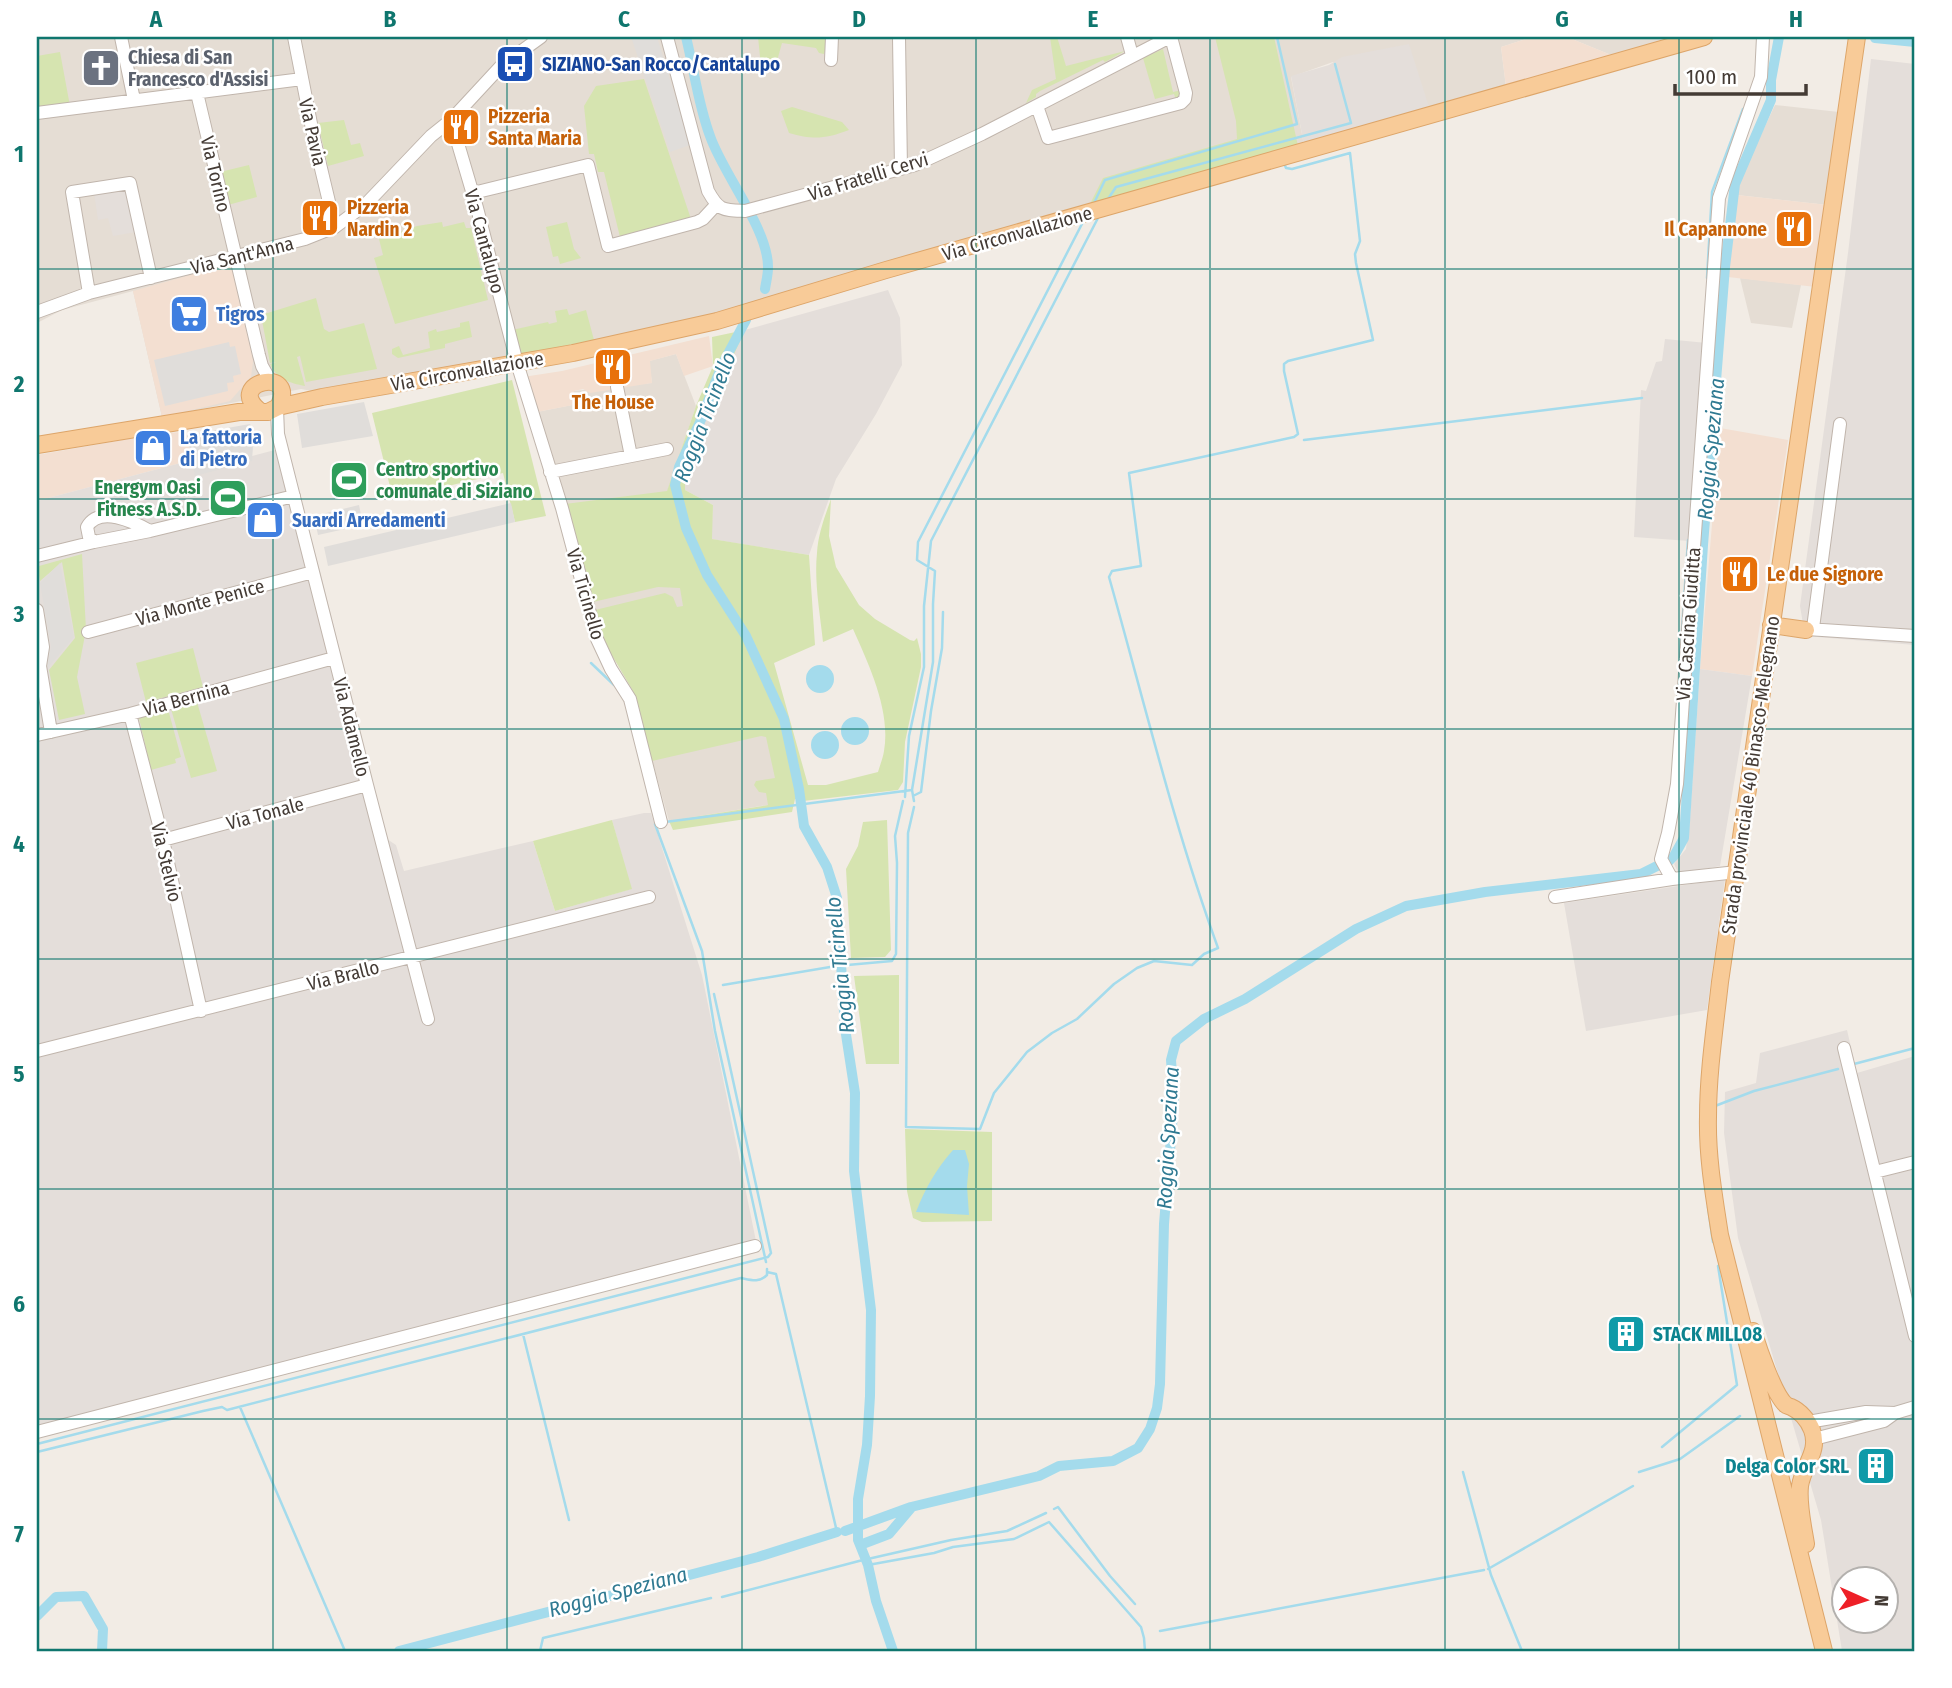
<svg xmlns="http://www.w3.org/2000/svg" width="1952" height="1688" viewBox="0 0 1952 1688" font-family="'Fira Sans Condensed',sans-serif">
<rect width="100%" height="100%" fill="#f2ece5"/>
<path fill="#e5ddd4" d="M37,37H1532L1501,47L1506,87L1430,110L1333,62L1291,77L1304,145L999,229L698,319L567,347L352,386L312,391L301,389L162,417L133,291L62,310L37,323Z
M1567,37H1694L1616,57Z
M1775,105L1839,112L1828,205L1737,195L1738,184Z
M1740,278L1801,285L1792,328L1751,323Z
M676,354L696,406L667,492L724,614L792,801L669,821L633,691L606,645L537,412L572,405L574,391L652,383L649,361Z"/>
<path fill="#f3dfd1" d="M1532,37H1567L1616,57L1506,87L1501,47Z
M1737,195L1828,205L1816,287L1728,277Z
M226,265L232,267L248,333L253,361L251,377L230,401L162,417L133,291Z
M709,336L713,366L684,376L676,354L650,361L652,383L590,393L583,389L574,391L573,405L537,412L523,377L562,371Z
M1720,428L1788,440L1752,676L1700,669Z
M186,431L192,460L37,501V455L128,439Z"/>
<path fill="#e4deda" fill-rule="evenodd" d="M1409,44L1430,110L1304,145L1291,76L1329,65L1342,57Z
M1871,59L1915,64V645L1805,636L1800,606L1848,253Z
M125,186L136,232L113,236L108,218L98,220L94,192Z
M888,290L900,318L902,365L876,414L836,479L809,555L711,539L713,505L685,490V464L745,330Z
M1665,339L1707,343L1690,541L1634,537L1641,390L1646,391L1656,362L1662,361Z
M286,447L320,571L387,839L396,845L404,871L533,841L555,911L631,889L612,820L644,813H651L702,975L758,1251L37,1438V501L192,460L195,471Z
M1700,669L1752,676L1720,866L1679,874L1674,864L1686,849L1690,819Z
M1725,879L1707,1010L1586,1031L1564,903Z
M1847,1030L1857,1073L1915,1056V1651H1842L1821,1520L1738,1238L1724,1133L1725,1092L1756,1083L1760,1053ZM1843,1580H1885V1622H1843Z"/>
<path fill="#d6e4b0" d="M758,37H831L828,41L824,54L819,53L816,48L782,43L777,61L770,65L761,66Z
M1050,37H1057L1066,66L1125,51L1105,62L1103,60L1040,91L1036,94V97L1026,103L1032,90L1056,79Z
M1215,37H1274L1298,146L1090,204L1103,178L1237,139L1236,121Z
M1163,49L1173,92L1181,90L1182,94L1176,100L1174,94L1155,99L1143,58Z
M60,52L70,106L37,110V56Z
M644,79L691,219L620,237L604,172H598L594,154H589L584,106L596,86Z
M792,107L842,122L849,130C825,139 813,140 789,133L781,111Z
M344,120L351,145L360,143L364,156L328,166L318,123Z
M249,165L257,197L228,205L220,172Z
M442,222L443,227L464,222L466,228H471L488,300L395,324L374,258L383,255L379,239L417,226Z
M567,222L574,249L581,258L560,264L558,256L553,257L546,227Z
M316,298L324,329L329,332L364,323L377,369L306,382L300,356L297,357L305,386C290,383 276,379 270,364L276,362L270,363L261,315Z
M567,309L569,315L586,310L594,340L522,354L520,353L512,330L548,322L549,324L557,322L555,311Z
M469,321L472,337L445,344V348L398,358L392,354V349L399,346L403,355L430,348L428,332L436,329L437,332L460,327V323Z
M745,330L685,464V490L713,505L712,539L809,555L815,645L774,663L808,785H826L878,772C880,765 883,758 884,751C891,711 869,665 853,629L823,642C820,613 814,582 817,553C818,534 825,516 831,499L829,536L836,567L859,605L875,619L910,640L914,641L917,638L921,654V667L905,742L903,782L898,790L803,801L795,799L792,812L673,830L669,821L768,805L766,793L759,792L754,785L756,781L775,778L766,737L761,736L652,761L633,691L606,645L595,610L665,593L673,597L677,607L683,606L680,588L658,587L593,602L565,504L667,491L696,406L713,366L712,337Z
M512,380L546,516L515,522L503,473L393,499L372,413Z
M82,554L86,630L77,677L85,714L59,720L49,670L75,638L62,562L40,581L38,569L39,566Z
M193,648L203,687L146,702L136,663Z
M197,702L217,771L191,778L171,709Z
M168,709L181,757L175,759L176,763L151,770L139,718Z
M612,820L632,889L555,911L533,841Z
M887,820L891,950L885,957L851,958L846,869L858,846L863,822Z
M899,975V1064H866L854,976Z
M905,1129L992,1132V1221L922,1222L913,1218L907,1191Z"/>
<path fill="#e0ddda" d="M631,37H657L690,145L670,152Z
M229,342L230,347L235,346L241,374L233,376L234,382L227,383L228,391L165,406L154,360Z
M364,402L373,436L302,448L297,414Z
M250,424L254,431L252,461L195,476L187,435Z
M511,503L515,522L328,566L324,547Z
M359,505L363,525L318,535L314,516Z
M60,563L74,637L47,669L51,646L40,583Z"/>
<path fill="#a4dbec" d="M806 679a14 14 0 1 1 28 0a14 14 0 1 1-28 0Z
M841 731a14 14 0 1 1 28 0a14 14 0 1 1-28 0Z
M811 745a14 14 0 1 1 28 0a14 14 0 1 1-28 0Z
M953,1150H965L969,1164L967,1186L969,1215L916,1212C925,1189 936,1169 953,1150Z"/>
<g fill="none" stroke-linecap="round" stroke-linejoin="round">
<path stroke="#a4dbec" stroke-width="2.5" d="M1108,199L1116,187L1351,123L1335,64
M1094,203L1105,180L1297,124L1277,37
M1707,278L1712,192L1743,109
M1304,440L1642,398
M1680,659L1688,540
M591,663L614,685
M913,796L921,792L931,711L942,648L943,612
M905,797L909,736L924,667V606L931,541L1099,216
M914,801L912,790L933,662V604L935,571L917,560L918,542L1084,220
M914,807L908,833L906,1127L980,1129L994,1093L1027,1052L1052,1033L1077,1019L1114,984L1137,968L1154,961L1192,965L1204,954L1218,948C1174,827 1144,701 1109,577L1112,571L1141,566L1129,473L1294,437L1298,434L1284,371V364L1288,361L1373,340L1356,263L1355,254L1360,241L1350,153L1292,169L1286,168L1284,163
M665,822L912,790
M657,824H655L702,951L715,1031L766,1262
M723,985L836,966L892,961L896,954L897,863L895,836L903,801
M1854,1064L1915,1048
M1715,1106L1754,1091L1838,1069
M1708,1207L1713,1242
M767,1272L776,1274L837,1532
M523,1334L569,1520
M240,1407L345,1651
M37,1444L768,1257L771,1253L714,994
M1662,1447L1737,1385L1718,1266
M37,1452L203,1411L222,1407L227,1410L741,1278C751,1280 759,1283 767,1275V1269
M1463,1472L1491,1575L1522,1651
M1639,1472L1680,1459L1740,1416
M1054,1509L1058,1507L1110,1576L1135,1604
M868,1565L934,1553L953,1547L1014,1539L1049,1522L1141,1627L1144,1638L1145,1651
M1488,1569L1633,1486
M722,1597L859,1561L951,1540L1007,1531L1046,1513
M1160,1631L1484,1570
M540,1651L543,1638L711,1598"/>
<path stroke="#a4dbec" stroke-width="10" d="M686,37C694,69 698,104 710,136C723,174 769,230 768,268C768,275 766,282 765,289
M1875,38L1915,42
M746,320L722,365L700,422L679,467L675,485L686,528L707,575L746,636L784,719L799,789L804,826L827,867L837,898L845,1028L855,1093L854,1171L871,1310L870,1396L867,1445L858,1499V1540L868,1565L876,1601L893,1651
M1667,863L1674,856L1684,838L1703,545L1725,267L1735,184L1771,100V80L1779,37
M845,1531L911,1507L1039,1476L1059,1466L1113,1461L1138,1448L1150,1429L1157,1408L1160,1384L1164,1224L1174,1101L1171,1060L1176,1041L1204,1019L1245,999L1356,929L1406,906L1485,892L1641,874L1657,866
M860,1545L889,1534L911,1508
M37,1616L56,1597L84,1596L103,1629L102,1651
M399,1651L758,1557L837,1532"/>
<g stroke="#c0b5ac" stroke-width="14">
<path id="minor" d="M121,37L134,100
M294,37L314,139L335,227
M667,37L708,191C719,211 723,210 745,211L915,165L982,134L1170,37
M899,37L901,169
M1127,37L1132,55
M831,60L832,37
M197,93L259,355L262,366L271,382
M1037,106L1048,138L1181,103L1185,99L1186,93L1171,37
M37,113L302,79
M451,120L477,208L517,363L562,508L597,639L611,669L630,699L661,822
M473,193L588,165L608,246L697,222L703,219L716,205
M89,293L72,192L130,183L151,278
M37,312L89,293L305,239L335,227L366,204L431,136L451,120L501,66L541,37
M617,387L631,456
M277,408L278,434L367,785L428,1019
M550,472L667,449
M150,531C134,522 99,505 87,527L89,537L94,542L150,531L294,496
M37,556L94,542
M37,610L43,647L40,666L51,732
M1813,628L1840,424
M1807,629L1915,636
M88,632L313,572
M130,714L163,840L201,1011
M37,735L130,714L334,658
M163,840L367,785
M1672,879L1661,859L1668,833L1677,784L1719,198L1761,77L1763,37
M1555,897L1672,879L1737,872
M1844,1048L1915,1336
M37,1051L649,897
M1875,1172L1915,1162
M1808,1422L1866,1412L1895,1413L1915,1407
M37,1432L755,1246
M1814,1439L1884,1421L1895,1413"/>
</g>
<g stroke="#dda569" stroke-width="18">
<path id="major" d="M260,411C223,382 300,365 278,407
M37,445L239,412H268L278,407L322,397L573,353L717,321L886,270L1704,37
M1771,625L1806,630
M1753,1331C1758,1347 1774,1395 1786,1405C1787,1406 1789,1406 1791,1407C1800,1411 1808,1420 1812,1430C1820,1452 1803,1465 1800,1486C1798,1505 1803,1525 1806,1544
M1824,1651L1720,1235C1714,1196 1707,1156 1708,1117C1708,1072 1715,1027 1720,982L1857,37"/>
</g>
<use href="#minor" stroke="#fff" stroke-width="12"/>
<use href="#major" stroke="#f8cb98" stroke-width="16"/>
</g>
<path fill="none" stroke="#0f766e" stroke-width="2" stroke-opacity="0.55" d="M273,37V1651M507,37V1651M742,37V1651M976,37V1651M1210,37V1651M1445,37V1651M1679,37V1651M37,269H1915M37,499H1915M37,729H1915M37,959H1915M37,1189H1915M37,1419H1915"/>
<defs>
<g id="bus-square" transform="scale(2.0125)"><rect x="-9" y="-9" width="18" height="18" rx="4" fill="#1a4fb4" stroke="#fff"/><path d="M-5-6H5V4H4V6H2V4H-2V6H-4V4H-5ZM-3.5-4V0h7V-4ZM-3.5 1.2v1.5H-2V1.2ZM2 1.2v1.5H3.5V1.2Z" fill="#fff"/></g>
<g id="church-square" transform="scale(2.0125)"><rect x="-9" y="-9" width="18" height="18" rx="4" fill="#6b7280" stroke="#fff"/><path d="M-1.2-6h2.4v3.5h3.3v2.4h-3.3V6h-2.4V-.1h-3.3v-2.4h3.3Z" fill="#fff"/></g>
<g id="restaurant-square" transform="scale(2.0125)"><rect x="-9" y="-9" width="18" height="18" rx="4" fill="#e8710a" stroke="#fff"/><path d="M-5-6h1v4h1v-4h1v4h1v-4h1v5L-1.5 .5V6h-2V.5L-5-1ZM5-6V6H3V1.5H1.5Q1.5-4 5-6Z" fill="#fff"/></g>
<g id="supermarket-square" transform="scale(2.0125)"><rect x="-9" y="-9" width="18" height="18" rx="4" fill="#3f7fe0" stroke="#fff"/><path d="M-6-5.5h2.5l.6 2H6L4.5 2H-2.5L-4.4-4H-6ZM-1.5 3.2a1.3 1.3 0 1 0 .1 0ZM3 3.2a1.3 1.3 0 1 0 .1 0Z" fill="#fff"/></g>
<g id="shop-square" transform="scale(2.0125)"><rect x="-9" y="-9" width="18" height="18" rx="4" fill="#3f7fe0" stroke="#fff"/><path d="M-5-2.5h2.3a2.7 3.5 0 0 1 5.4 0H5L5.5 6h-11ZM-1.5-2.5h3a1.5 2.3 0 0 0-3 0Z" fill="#fff"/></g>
<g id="stadium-square" transform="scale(2.0125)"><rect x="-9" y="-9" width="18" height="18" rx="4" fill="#2e9e5b" stroke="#fff"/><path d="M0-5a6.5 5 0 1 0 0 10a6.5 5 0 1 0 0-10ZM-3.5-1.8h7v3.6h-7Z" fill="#fff"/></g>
<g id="building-square" transform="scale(2.0125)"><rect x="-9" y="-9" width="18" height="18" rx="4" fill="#0f9aa8" stroke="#fff"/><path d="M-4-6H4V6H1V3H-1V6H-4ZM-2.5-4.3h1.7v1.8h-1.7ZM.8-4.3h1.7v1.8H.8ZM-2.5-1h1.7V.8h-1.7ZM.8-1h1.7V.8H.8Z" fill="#fff"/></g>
</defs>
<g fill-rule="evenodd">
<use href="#bus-square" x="515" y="64"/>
<use href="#church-square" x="101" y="68"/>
<use href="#restaurant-square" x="461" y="127"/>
<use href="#restaurant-square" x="320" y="218"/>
<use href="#restaurant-square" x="1794" y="229"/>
<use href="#supermarket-square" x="189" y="314"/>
<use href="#restaurant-square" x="613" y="367"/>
<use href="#shop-square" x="153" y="448"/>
<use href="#stadium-square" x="349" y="480"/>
<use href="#stadium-square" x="228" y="498"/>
<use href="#shop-square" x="265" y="520"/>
<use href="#restaurant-square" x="1740" y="574"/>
<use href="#building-square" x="1626" y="1334"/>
<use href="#building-square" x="1876" y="1466"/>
</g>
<g text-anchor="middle" stroke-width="5" stroke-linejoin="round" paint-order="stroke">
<g font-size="19" font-weight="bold" fill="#5b616d" stroke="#fff" text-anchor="start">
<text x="128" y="64">Chiesa di San<tspan x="128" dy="22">Francesco d'Assisi</tspan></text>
</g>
<g font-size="19" font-weight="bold" fill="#164399" stroke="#fff" text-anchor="start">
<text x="542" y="71">SIZIANO-San Rocco/Cantalupo</text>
</g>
<g font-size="19" font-weight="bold" fill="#c56008" stroke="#fff" text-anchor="start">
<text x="488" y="123">Pizzeria<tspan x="488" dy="22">Santa Maria</tspan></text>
<text x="347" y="214">Pizzeria<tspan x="347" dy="22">Nardin 2</tspan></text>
<text x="1767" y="236" text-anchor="end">Il Capannone</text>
<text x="613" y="409" text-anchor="middle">The House</text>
<text x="1767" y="581">Le due Signore</text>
</g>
<g font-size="19" fill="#443b35" stroke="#fff">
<text transform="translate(313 132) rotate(77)" y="7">Via Pavia</text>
<text transform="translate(216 174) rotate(77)" y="7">Via Torino</text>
<text transform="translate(868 176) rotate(-17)" y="7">Via Fratelli Cervi</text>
<text transform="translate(1017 233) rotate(-16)" y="7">Via Circonvallazione</text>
<text transform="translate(485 241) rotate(75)" y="7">Via Cantalupo</text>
<text transform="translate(242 255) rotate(-14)" y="7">Via Sant'Anna</text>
<text transform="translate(467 371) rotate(-10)" y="7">Via Circonvallazione</text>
<text transform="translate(586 594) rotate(74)" y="7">Via Ticinello</text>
<text transform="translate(200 602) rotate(-15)" y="7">Via Monte Penice</text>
<text transform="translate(1688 624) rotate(-86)" y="7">Via Cascina Giuditta</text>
<text transform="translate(186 698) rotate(-15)" y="7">Via Bernina</text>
<text transform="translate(352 727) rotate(76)" y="7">Via Adamello</text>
<text transform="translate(1750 775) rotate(-82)" y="7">Strada provinciale 40 Binasco-Melegnano</text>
<text transform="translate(265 813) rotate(-15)" y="7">Via Tonale</text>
<text transform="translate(167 862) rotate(77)" y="7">Via Stelvio</text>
<text transform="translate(343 975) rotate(-14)" y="7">Via Brallo</text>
</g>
<g font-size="19" font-weight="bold" fill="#366cbe" stroke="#fff" text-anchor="start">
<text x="216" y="321">Tigros</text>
<text x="180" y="444">La fattoria<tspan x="180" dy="22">di Pietro</tspan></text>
<text x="292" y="527">Suardi Arredamenti</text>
</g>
<g font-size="19" font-weight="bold" fill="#27864d" stroke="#fff" text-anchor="start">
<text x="376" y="476">Centro sportivo<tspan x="376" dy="22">comunale di Siziano</tspan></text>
<text x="201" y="494" text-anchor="end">Energym Oasi<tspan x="201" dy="22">Fitness A.S.D.</tspan></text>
</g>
<g font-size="19" font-weight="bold" fill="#0d838f" stroke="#fff" text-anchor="start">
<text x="1653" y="1341">STACK MILL08</text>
<text x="1849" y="1473" text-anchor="end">Delga Color SRL</text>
</g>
<g font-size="21" font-style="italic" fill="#307a92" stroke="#fff">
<text transform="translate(705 417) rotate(-69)" y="7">Roggia Ticinello</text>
<text transform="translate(1711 449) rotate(-85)" y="7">Roggia Speziana</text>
<text transform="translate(840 965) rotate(-96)" y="7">Roggia Ticinello</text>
<text transform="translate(1168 1138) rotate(-87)" y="7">Roggia Speziana</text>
<text transform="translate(618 1592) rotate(-15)" y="7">Roggia Speziana</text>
</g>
</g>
<rect width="1952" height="1688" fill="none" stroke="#ffffff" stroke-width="77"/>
<g transform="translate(1865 1600) rotate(93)"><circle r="33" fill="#ffffff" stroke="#b4b1ae" stroke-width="2"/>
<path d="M0-5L12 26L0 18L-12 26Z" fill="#ee2027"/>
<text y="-10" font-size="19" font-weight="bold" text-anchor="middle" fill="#443b35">N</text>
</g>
<path d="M1675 84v10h131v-10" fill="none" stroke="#443b35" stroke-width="3.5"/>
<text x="1686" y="84" font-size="21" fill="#443b35" stroke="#ffffff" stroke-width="5" paint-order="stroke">100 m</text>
<rect x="38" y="38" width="1875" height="1612" fill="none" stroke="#0f766e" stroke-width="2.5"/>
<g font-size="23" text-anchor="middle" font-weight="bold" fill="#0f766e">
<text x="156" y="27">A</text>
<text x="390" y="27">B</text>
<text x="624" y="27">C</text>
<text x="859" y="27">D</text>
<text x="1093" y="27">E</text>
<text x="1328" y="27">F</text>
<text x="1562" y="27">G</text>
<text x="1796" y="27">H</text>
<text x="19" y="162">1</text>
<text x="19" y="392">2</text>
<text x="19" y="622">3</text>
<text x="19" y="852">4</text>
<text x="19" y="1082">5</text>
<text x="19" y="1312">6</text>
<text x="19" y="1542">7</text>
</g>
</svg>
